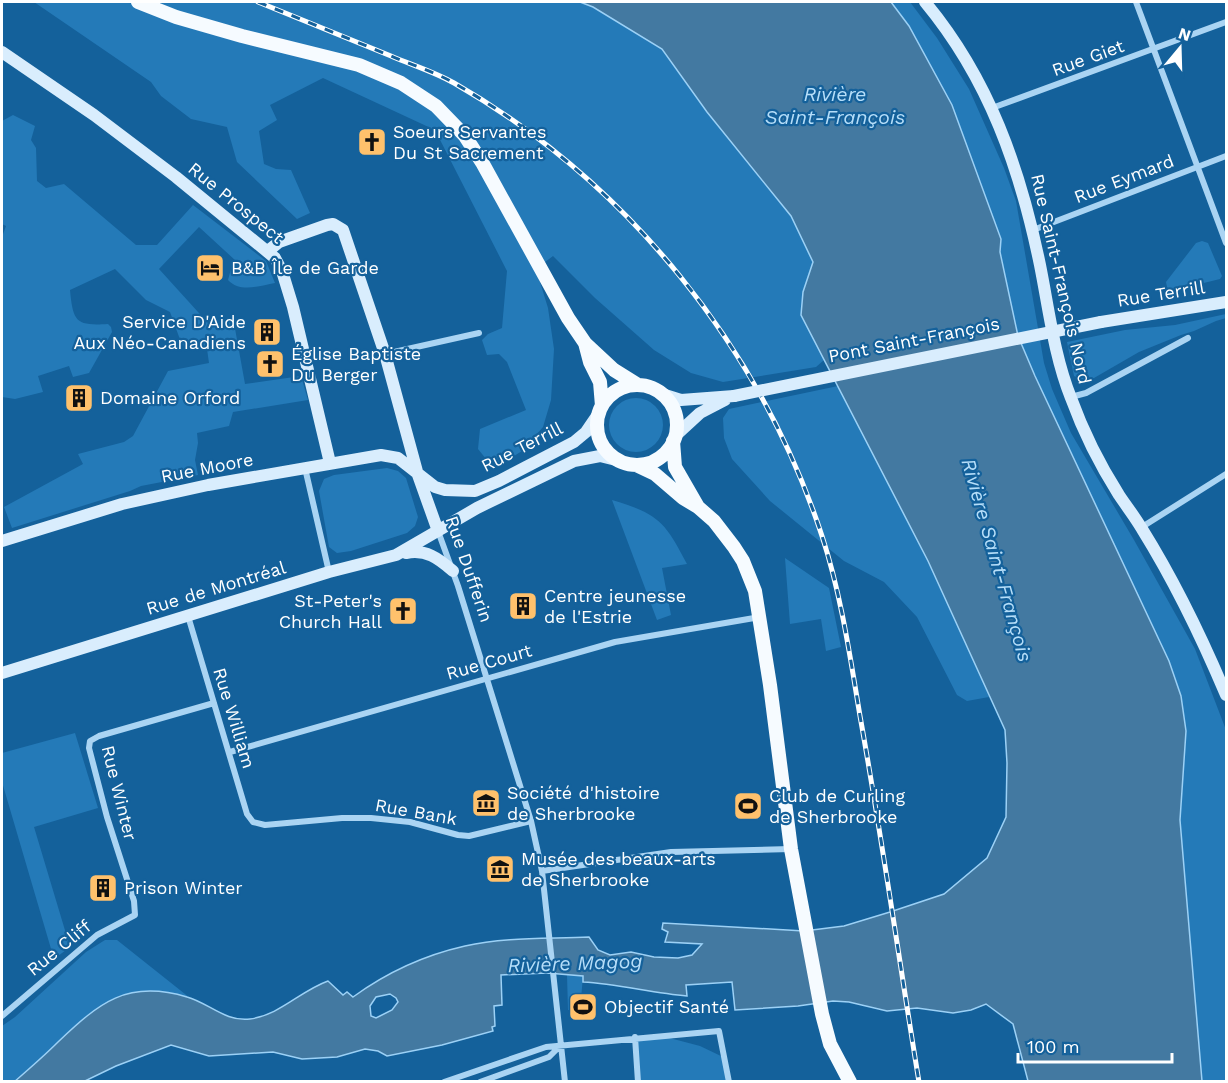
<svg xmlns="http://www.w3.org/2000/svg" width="1228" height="1083" viewBox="0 0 1228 1083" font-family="'Work Sans',sans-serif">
<rect width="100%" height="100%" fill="#14619b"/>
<path fill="#247ab8" d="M34,2H580L593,7L662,49L707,112L791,216L813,262L803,292L802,315L824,360L816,367L723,382L691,373L654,350L595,298L553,256L536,269L548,308L554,349L551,400L543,427L522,451L501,464L491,465L478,449L480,429L526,410L507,362L499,354L487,355L482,340L488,334L502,328L507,271L435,130L323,78L270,105L277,120L259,131L264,164L276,169L291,170L310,213L297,219L237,162L227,127L191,119L161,96L151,82Z
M891,2H910L937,38L969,89L1004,168L1016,201L1044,363L1052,389L1071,433L1134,540L1195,649L1226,730V1081H1202L1180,820L1186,731L1181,696L1169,661L1035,376L1018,336L1000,252L1001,239L952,105L909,26Z
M13,115L35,126L31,140L36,148L37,181L46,188L64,184L136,245H157L193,205L266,261L275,283C259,286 240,293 228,280L231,269L236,261L199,227L159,269L208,323L226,319L234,323L245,384L301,376L308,400L233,412L229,426L197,433L198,443L195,460L198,475L141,486L130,491L12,528L4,507L83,464L78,454L124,442L133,436L168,371L209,363L207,349H193L182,345L170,312L146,300L115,269L70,290C73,322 76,326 108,324L111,327L112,332L89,373L73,377L69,366L38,376L43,392L15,399L2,397V237L6,226L2,224V121Z
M1202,241L1208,243L1222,276L1220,279L1171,291L1167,287L1166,282L1196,243Z
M1226,314V318L1216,321L1194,331L1181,335L1139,352L1094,378L1081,380L1074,376L1067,342L1125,330L1175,325Z
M838,386L928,561L984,679L989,697L967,701L957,695L917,617L884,582L844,561L770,501L732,459L724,438L723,418L729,409Z
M609 425a27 27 0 1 1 54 0a27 27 0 1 1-54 0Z
M387,468L398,471L406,478L418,517L415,526L407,533L351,551L337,553L329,547L319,491L324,479L334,475Z
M612,500C659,514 665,522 687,564L662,568L671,615L657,620Z
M785,558L829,588L841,647L826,651L821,619L790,624Z
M75,733L98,808L34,827L70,947L54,959L2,782V753Z
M105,940H117L190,998L173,993L41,1058L14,1081H2V1026L15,1017L86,952Z
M567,975L583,976L580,1011L568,1010Z
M662,1036L700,1046L723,1057L729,1081H638L635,1037Z"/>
<path fill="#4379a1" stroke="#9cd1f6" stroke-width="1.5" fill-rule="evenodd" d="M580,2H891L909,26L952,105L1001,239L1000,252L1018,336L1035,376L1169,661L1181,696L1186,731L1180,820L1202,1081H1028L1013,1024L986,1004L971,1010L953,1013L917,1008L887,1011L849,1002L833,1001L798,1006L735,1010L732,982L686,985L687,996C652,993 618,984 583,982V976L547,973L501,975L502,1005L494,1006L495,1026L492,1027L493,1031L442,1045L387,1056L378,1051L365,1049L337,1057L302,1059L273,1052L209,1056L171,1045L116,1066L85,1081L14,1082C29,1069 44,1056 58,1042C99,1003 127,979 187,997C209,1003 225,1022 250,1019C280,1015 300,991 328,981L343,995L347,992L353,997C386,973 425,955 465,946C505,937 548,939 589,937L598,950L610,955L631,952L654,957L678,958L692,955L702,944L665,942L668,932L662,929L663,923L804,931L844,926L890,912L944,894L987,858L1006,817L1007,763L1005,730L928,561L801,315L803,292L813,262L791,216L707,112L662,49L593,7ZM390,994L396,998L398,1002L392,1010L376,1018L371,1016L370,1006L376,997Z"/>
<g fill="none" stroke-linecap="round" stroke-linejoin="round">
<path stroke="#aad4f3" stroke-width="6" d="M1136,2L1226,243
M992,108L1226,22
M1033,230L1226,156
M385,354L479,333
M1071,397L1086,393L1188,338
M305,468L329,572
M1142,527L1226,474
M438,531L458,586L531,821L542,871L565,1082
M188,616L247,814L253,822L265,825L342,818H371L410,822L458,835L469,836L531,821
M230,752L615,642L760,617
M542,871L671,852L791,849
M2,1016L97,935L135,915L134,901L107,817L89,748L90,741L99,736L214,703
M635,1037L638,1082
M444,1082L546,1047L719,1031L729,1082
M480,1082L549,1057L561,1045"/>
<path stroke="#d9edfd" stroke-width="12" d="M925,2C989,79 1020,168 1040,265C1049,310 1054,355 1071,398C1083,431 1100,465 1119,495C1127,507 1135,517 1142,529C1175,582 1202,638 1226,695
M2,52L94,115L176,177L275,258L282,271L293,307L330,463
M268,251L279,242L327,225L333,224L343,230L385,354L418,475L438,531
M1101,322L1226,302
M662,394L681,400L734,396
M675,436L700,413L725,400
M2,541L122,504L208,485L381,455L398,458L435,487L445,490L475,491L499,481L574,442L586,432L599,413
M406,553C426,549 438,558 453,571
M2,673L329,572L396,555L477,508L574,461L600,456L620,461"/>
<path stroke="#f6fbff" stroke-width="14" d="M138,2L176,17L242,36L359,65L401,83L436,106L465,136L483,164L568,318L585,343L590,362L600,382L602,406
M585,343L614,370L638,385
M597 425a40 40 0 1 1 80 0a40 40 0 1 1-80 0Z
M673,441L675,467L698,507
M636,465L655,474L683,498L698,507L714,521L734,547L743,561L755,591L770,685L791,849L822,1014L830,1044L850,1082"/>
<g stroke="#fff" stroke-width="5">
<path id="rail" d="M258,2C303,20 347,38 391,56C412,65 435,72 454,83C627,182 760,347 822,536C841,594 850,656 860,716C882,838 899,960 919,1082"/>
</g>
<use href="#rail" stroke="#14619b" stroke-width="3" stroke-dasharray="9" stroke-linecap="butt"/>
<path stroke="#d9edfd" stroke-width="12" d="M734,396L1101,322"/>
</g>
<defs>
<g id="church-square" transform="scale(1.5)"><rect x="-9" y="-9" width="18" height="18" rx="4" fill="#ffc16c" stroke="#14619b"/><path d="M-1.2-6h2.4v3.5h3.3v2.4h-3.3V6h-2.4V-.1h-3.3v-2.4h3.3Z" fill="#111"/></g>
<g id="hotel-square" transform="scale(1.5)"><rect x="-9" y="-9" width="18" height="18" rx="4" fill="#ffc16c" stroke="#14619b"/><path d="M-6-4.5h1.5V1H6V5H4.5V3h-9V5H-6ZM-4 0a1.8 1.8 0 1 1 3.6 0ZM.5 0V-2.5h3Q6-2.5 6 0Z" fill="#111"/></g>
<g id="building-square" transform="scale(1.5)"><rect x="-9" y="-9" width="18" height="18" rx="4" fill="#ffc16c" stroke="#14619b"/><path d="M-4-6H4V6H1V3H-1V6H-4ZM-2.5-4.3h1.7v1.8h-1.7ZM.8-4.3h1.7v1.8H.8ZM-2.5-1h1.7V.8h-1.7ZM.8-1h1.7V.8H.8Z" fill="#111"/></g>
<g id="museum-square" transform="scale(1.5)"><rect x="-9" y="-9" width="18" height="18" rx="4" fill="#ffc16c" stroke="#14619b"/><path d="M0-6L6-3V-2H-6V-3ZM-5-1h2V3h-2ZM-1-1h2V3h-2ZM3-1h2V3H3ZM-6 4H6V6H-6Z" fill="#111"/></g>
<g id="stadium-square" transform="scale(1.5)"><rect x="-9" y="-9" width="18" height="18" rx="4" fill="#ffc16c" stroke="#14619b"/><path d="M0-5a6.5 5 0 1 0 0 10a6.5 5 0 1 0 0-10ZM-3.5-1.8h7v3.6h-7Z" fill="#111"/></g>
</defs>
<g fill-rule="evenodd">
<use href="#church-square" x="372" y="142"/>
<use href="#hotel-square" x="210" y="268"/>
<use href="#building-square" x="267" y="332"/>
<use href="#church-square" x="270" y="364"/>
<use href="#building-square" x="79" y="398"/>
<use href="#building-square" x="523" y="606"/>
<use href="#church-square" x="403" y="611"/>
<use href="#museum-square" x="486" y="803"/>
<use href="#stadium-square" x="748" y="806"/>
<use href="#museum-square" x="500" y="869"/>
<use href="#building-square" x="103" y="888"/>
<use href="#stadium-square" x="583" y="1007"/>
</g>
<g text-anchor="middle" stroke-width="4.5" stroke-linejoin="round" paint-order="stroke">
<g font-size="18" fill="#fff" stroke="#14619b">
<text transform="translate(1088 58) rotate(-20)" y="6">Rue Giet</text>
<text transform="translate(1124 179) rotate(-21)" y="6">Rue Eymard</text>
<text transform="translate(236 203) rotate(39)" y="6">Rue Prospect</text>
<text transform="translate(1061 279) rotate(77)" y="6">Rue Saint-François Nord</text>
<text transform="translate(1161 294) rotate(-9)" y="6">Rue Terrill</text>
<text transform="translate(914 340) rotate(-11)" y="6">Pont Saint-François</text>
<text transform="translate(522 447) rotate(-27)" y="6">Rue Terrill</text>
<text transform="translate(207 468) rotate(-11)" y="6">Rue Moore</text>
<text transform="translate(469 569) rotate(71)" y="6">Rue Dufferin</text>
<text transform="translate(216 588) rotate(-17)" y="6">Rue de Montréal</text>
<text transform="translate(489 662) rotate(-16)" y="6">Rue Court</text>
<text transform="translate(234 718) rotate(73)" y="6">Rue William</text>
<text transform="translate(119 793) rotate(76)" y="6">Rue Winter</text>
<text transform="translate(416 812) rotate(10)" y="6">Rue Bank</text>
<text transform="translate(59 948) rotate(-39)" y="6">Rue Cliff</text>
</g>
<g font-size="18" fill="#fff" stroke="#14619b" text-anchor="start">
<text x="393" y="138">Soeurs Servantes<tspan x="393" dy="21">Du St Sacrement</tspan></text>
<text x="231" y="274">B&amp;B Île de Garde</text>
<text x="246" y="328" text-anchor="end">Service D'Aide<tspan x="246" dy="21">Aux Néo-Canadiens</tspan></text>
<text x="291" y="360">Église Baptiste<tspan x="291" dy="21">Du Berger</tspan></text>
<text x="100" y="404">Domaine Orford</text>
<text x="544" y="602">Centre jeunesse<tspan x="544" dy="21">de l'Estrie</tspan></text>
<text x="382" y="607" text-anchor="end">St-Peter's<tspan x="382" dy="21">Church Hall</tspan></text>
<text x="507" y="799">Société d'histoire<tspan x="507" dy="21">de Sherbrooke</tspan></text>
<text x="769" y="802">Club de Curling<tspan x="769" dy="21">de Sherbrooke</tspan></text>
<text x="521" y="865">Musée des beaux-arts<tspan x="521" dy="21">de Sherbrooke</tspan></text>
<text x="124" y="894">Prison Winter</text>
<text x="604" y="1013">Objectif Santé</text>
</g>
<g font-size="20" font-style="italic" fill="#b6def9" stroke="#14619b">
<text x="835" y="101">Rivière<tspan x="835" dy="23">Saint-François</tspan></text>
<text transform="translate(997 560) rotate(74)" y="7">Rivière Saint-François</text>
<text transform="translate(575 963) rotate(-2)" y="7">Rivière Magog</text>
</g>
</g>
<rect width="1228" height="1083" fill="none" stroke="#ffffff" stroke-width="6"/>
<g transform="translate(1180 48) rotate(19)" stroke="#14619b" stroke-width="4.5" paint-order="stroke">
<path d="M0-4.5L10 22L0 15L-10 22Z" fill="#ffffff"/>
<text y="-9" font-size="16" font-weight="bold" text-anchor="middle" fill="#ffffff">N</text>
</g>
<path d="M1018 1053v9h154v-9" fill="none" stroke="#ffffff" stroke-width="3"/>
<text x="1027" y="1053" font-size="18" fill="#ffffff" stroke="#14619b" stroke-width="4.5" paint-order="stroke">100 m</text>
</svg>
